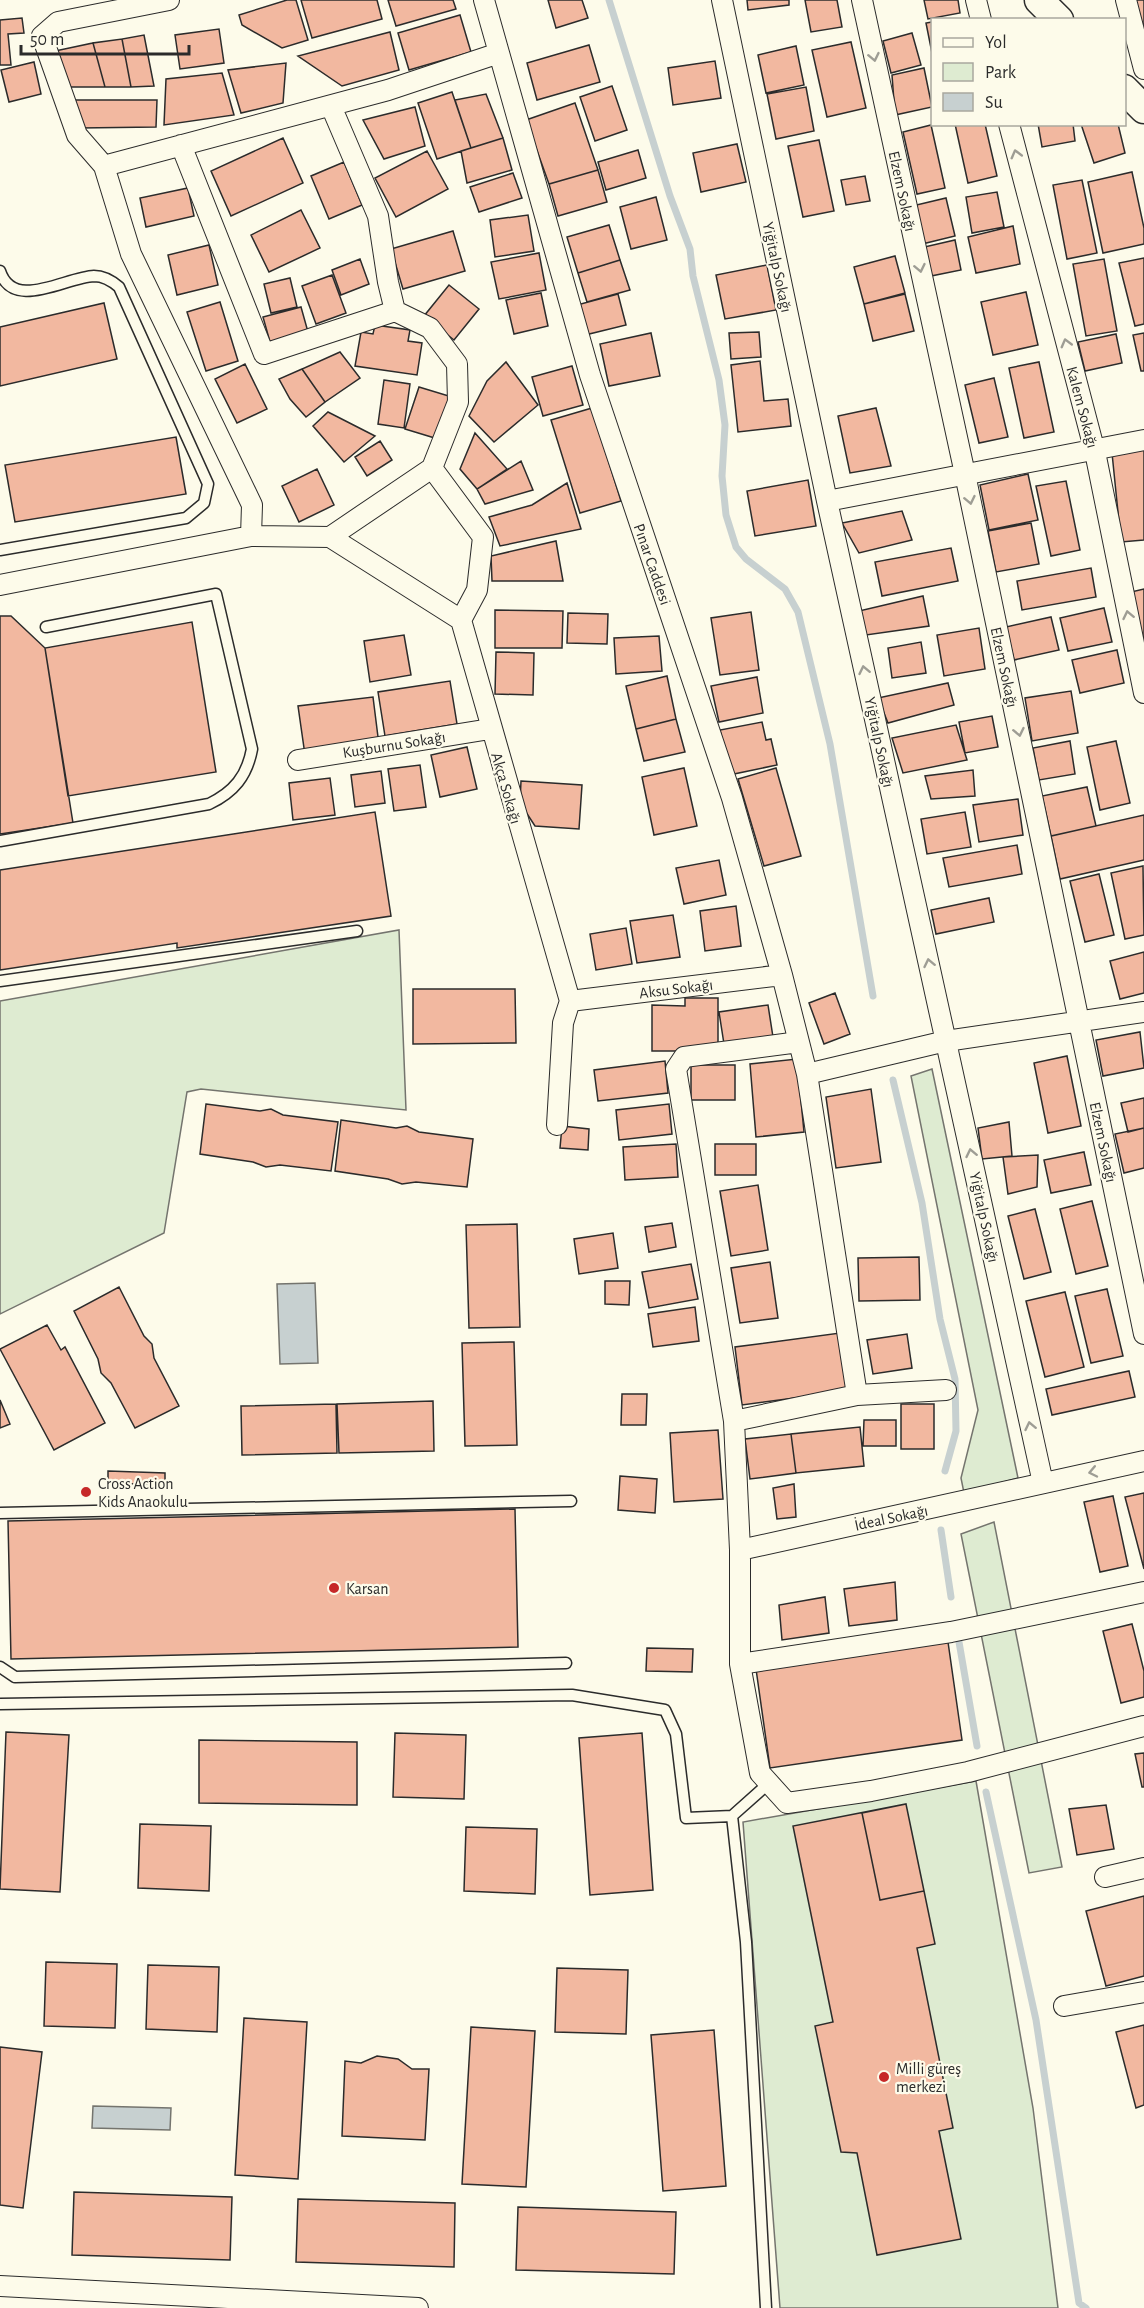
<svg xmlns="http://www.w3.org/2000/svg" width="1144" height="2308" viewBox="0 0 1144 2308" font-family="'Alegreya Sans',sans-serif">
<rect width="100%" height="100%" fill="#fdfbea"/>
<path fill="#deebd1" stroke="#74746e" stroke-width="1.5" d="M399,930L406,1110L201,1089L187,1092L164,1233L0,1314V1001Z
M932,1069L1018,1478L964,1493L961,1478L978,1410L911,1076Z
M994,1522L1062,1867L1029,1873L961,1534Z
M976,1781L1033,2108L1058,2308H780L743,1822Z"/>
<path fill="#c7d0d0" stroke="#74746e" stroke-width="1.5" d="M315,1283L318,1363L280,1364L277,1284Z
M93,2106L171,2108L170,2130L92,2128Z"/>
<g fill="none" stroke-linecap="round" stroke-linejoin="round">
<path stroke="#c7d0d0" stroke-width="7" d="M609,0L670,196L690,249L693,276L719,380L725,425L722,476L726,515L736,547L746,559L785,589L798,612L830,744L873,996
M893,1080L922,1203L940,1319L955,1379L956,1431L945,1471
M941,1530L951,1597
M959,1642L977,1746
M986,1792L1036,2020L1079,2303L1086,2308"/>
</g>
<path fill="#f2b8a0" stroke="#2b2b2b" stroke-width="1.5" d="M287,0H296L308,40L282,48L242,25L239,15Z
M301,0H377L382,19L312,38Z
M388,0H453L456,9L396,26Z
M548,0H582L588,18L556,28Z
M747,0H789V5L748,10Z
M805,0H837L842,27L811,32Z
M924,0H958L960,13L928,19Z
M1130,0H1144V24L1136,26Z
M460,15L471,52L409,70L398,33Z
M22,18L24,33L8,34L11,65H0V20Z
M932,22V53L926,23Z
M219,29L224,63L180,69L175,35Z
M390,32L399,70L342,86L298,56Z
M912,33L921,65L891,73L883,41Z
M144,35L154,86L131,87L122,39Z
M122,39L131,87H105L93,43Z
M851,42L866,108L827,117L812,50Z
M93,43L105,87H68L55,51Z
M589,45L600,82L537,100L527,63Z
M796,46L804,85L766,93L758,55Z
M715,61L721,98L673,105L668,68Z
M34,62L41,94L9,102L1,70Z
M286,63L283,103L241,113L228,70Z
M924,68L932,107L895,115L892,75Z
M222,73L234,115L164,125L166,79Z
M612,86L627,130L595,141L580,97Z
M806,87L814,131L776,139L767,94Z
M452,92L471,148L437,159L418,103Z
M486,94L503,138L471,148L455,100Z
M71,100H157L156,127L79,128Z
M575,103L598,170L549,184L526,120Z
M415,107L425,146L384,159L363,120Z
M955,124H985L997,176L968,183Z
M1038,124H1073L1075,141L1042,147Z
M1081,124H1118L1125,153L1094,163Z
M931,125L945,188L917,194L903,132Z
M283,138L303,183L231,216L211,171Z
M503,138L512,170L467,183L461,151Z
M819,140L834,211L803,217L788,146Z
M737,144L746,182L701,192L693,153Z
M638,150L646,178L606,190L598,162Z
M427,151L448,189L396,217L375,178Z
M344,162L362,205L329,219L311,176Z
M598,170L607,202L558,216L549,184Z
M1132,172L1144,228V244L1103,253L1088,182Z
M513,173L522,198L479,212L470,187Z
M865,176L870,201L846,205L841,180Z
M1082,180L1097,253L1067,259L1053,185Z
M188,188L194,216L146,227L140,198Z
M997,192L1004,227L972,233L966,197Z
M656,197L667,240L631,249L620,207Z
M946,198L955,236L918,245L908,207Z
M301,210L320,248L269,272L251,235Z
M528,215L534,251L495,257L490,220Z
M609,225L620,260L578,273L567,237Z
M1013,226L1020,264L976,273L968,237Z
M453,231L465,271L403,289L391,249Z
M955,240L961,270L926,277L920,248Z
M209,245L218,285L177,295L168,255Z
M539,253L546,290L499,299L491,262Z
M895,256L905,293L864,304L854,267Z
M1144,258V324L1135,326L1119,263Z
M360,259L369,284L341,295L332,270Z
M1104,259L1117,331L1086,336L1073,264Z
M620,260L630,290L587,302L578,273Z
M767,265L776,310L725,319L716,275Z
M332,275L346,313L316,324L302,286Z
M290,278L297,307L271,313L264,284Z
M449,285L479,309L454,340L424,316Z
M1026,292L1038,345L993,355L981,302Z
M541,293L548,326L514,334L506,300Z
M618,294L626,325L585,335L577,305Z
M905,294L914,331L873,341L864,304Z
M220,302L238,361L206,371L187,312Z
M104,303L117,359L0,386V327Z
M301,307L308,332L270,342L263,317Z
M375,325L410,330L408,341L422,343L417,375L355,366L361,332L373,334Z
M759,332L761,357L731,359L729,333Z
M651,333L660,376L609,386L600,344Z
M1144,333V371H1141L1133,335Z
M1116,334L1122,363L1085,371L1078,342Z
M340,352L360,378L325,402L302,369Z
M760,361L764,401L788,399L791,426L738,432L731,365Z
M506,362L538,405L494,442L469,416L487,381Z
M1039,362L1054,432L1024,438L1009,368Z
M245,364L267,409L237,423L215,379Z
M572,366L583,405L543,416L532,377Z
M302,369L325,402L306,417L290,399L279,379Z
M994,378L1008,437L979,443L965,385Z
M384,380L410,384L404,428L378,424Z
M419,387L452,397L438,439L405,429Z
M592,408L621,501L580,513L551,420Z
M876,408L891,466L850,473L838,416Z
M328,412L375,436L344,462L313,426Z
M475,433L507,469L477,489L460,469Z
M176,437L186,494L15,522L5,465Z
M380,441L392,460L367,476L355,457Z
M1144,450V540L1121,542L1112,453Z
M521,461L533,490L485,504L477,489Z
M317,469L334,505L299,522L282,486Z
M1028,474L1038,520L989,530L980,485Z
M808,480L816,526L755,536L747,491Z
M1066,481L1080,550L1051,556L1036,486Z
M567,483L581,529L500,546L489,517L532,505Z
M902,511L912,540L859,553L842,523Z
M1031,523L1039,564L996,572L988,531Z
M556,541L563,581H492L491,556Z
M951,548L958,581L882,596L875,562Z
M1091,568L1096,597L1022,610L1017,581Z
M1144,589V638H1143L1131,592Z
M923,596L929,626L866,635L859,611Z
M1104,608L1112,642L1068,651L1060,618Z
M495,610L563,611L562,648H495Z
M751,612L759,670L720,675L711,618Z
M568,613L608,614L607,644L567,643Z
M0,616H11L45,648L73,823L0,834Z
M1051,617L1059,650L1014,660L1006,627Z
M192,622L216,772L68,796L45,648Z
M979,628L985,669L944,676L937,635Z
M404,635L411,675L370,682L364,641Z
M659,636L662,671L616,674L614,638Z
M921,642L926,673L892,678L888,648Z
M1117,650L1124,683L1080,693L1072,660Z
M496,652L534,653L533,695L495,694Z
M667,676L676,719L636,729L626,686Z
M757,677L763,713L719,722L711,686Z
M450,681L457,724L385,736L378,692Z
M948,683L954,705L888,723L878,698Z
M1071,691L1078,733L1032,741L1025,698Z
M373,697L379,745L305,755L298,706Z
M992,716L998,747L965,753L959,722Z
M676,719L685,752L644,761L636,729Z
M762,722L766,740L771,739L777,765L729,775L720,730Z
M956,725L967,760L903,773L892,738Z
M1070,741L1075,774L1039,780L1033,748Z
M1116,741L1130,803L1100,810L1087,747Z
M467,747L477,789L440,797L431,755Z
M420,765L426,807L394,811L388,769Z
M684,768L697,826L654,835L642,777Z
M776,768L801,856L764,866L738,779Z
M973,770L975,796L931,799L925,776Z
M381,771L385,803L355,807L351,775Z
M330,778L335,815L293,820L289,783Z
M521,781L582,785L579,829L535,826L520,803Z
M1087,787L1096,826L1051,836L1042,796Z
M1018,799L1023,835L979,842L973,805Z
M375,812L391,916L177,948V943L0,970V870Z
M965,812L971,847L927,854L921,819Z
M1144,815V860L1060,879L1051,836Z
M1017,845L1022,874L949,887L943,858Z
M719,860L726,895L684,904L676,868Z
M1143,866L1144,935L1125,939L1111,873Z
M1099,874L1114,935L1085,942L1070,881Z
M989,898L994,922L936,934L931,910Z
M736,906L741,946L705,951L700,911Z
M673,915L680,957L637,963L630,921Z
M626,928L632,964L596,970L590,934Z
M1144,952V993L1120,999L1110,961Z
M413,989H515L516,1043L413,1044Z
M835,993L850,1034L824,1044L809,1003Z
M685,998H718V1051H652V1005L685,1006Z
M768,1005L773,1037L724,1044L719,1012Z
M1140,1032L1144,1068L1103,1076L1096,1040Z
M1067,1056L1081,1126L1048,1133L1034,1063Z
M797,1059L804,1132L756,1137L750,1064Z
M665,1061L668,1093L598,1101L594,1070Z
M691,1065H735V1100H691Z
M871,1089L881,1162L836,1168L826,1097Z
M1144,1098V1128L1128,1132L1121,1103Z
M206,1104L260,1111L271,1109L283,1115L338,1122L331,1171L280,1165L266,1167L253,1162L200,1154Z
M669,1104L672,1134L619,1140L616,1110Z
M341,1120L396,1128L407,1126L419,1132L473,1139L467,1187L416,1182L402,1184L388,1179L335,1171Z
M1009,1122L1012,1156L982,1159L978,1128Z
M562,1126L589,1129L588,1150L560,1148Z
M1144,1128V1168L1124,1173L1115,1134Z
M676,1144L678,1177L625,1180L623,1147Z
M715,1144H756V1175H715Z
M1084,1152L1091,1185L1051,1193L1044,1160Z
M1038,1155L1037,1187L1008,1194L1003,1157Z
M758,1185L768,1250L731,1256L720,1191Z
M1092,1201L1108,1266L1076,1274L1060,1209Z
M1035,1209L1051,1272L1024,1279L1008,1216Z
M672,1223L676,1247L649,1252L645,1227Z
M517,1224L520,1327L469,1328L466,1225Z
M613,1233L618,1268L579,1274L574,1239Z
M919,1257L920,1300L859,1301L858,1258Z
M770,1262L778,1318L740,1323L731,1268Z
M691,1264L698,1299L649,1308L642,1272Z
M605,1281H630L629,1305L605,1304Z
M119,1287L144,1336L152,1344L154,1358L179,1406L135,1428L111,1383L101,1373L98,1359L74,1311Z
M1107,1289L1123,1356L1091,1363L1075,1296Z
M1065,1292L1084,1367L1045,1377L1026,1301Z
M695,1307L699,1341L653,1347L648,1314Z
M47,1325L61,1350L65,1347L105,1423L54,1450L0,1349Z
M840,1333L848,1391L742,1405L735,1347Z
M907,1334L912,1368L873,1374L867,1340Z
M514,1342L517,1445L465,1446L462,1343Z
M1129,1371L1135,1397L1052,1415L1046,1389Z
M622,1394H647L646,1425H621Z
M0,1400L10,1424L0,1428Z
M433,1401L434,1451L339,1453L337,1404Z
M336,1404L337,1453L242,1455L241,1406Z
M901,1404H934V1449H901Z
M864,1420H896V1446H863Z
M860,1427L864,1466L796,1473L791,1434Z
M718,1430L723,1499L674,1502L670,1433Z
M791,1434L796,1473L750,1479L745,1439Z
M108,1471L165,1473V1485L108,1483Z
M620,1476L657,1479L655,1513L618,1510Z
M794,1484L796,1517L777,1519L773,1488Z
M1144,1493V1569L1125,1497Z
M1113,1496L1128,1566L1100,1572L1084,1502Z
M515,1509L518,1647L11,1659L8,1521Z
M895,1582L897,1620L849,1626L844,1589Z
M825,1597L829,1633L782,1640L779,1605Z
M1132,1624L1144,1671V1697L1121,1703L1103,1631Z
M948,1642L962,1740L770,1768L756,1669Z
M647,1648L693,1649L692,1672L646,1671Z
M6,1732L69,1735L60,1892L0,1889Z
M395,1733L466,1735L464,1799L393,1797Z
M642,1733L653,1890L590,1895L579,1738Z
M199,1740L357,1742V1805L199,1803Z
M1144,1753V1787H1142L1135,1754Z
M906,1804L935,1944L917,1948L953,2128L939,2131L961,2239L877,2255L857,2153L841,2152L815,2026L833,2022L793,1826Z
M906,1804L924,1891L880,1900L862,1813Z
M1106,1805L1114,1849L1077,1855L1069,1809Z
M140,1824L211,1826L209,1891L138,1888Z
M466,1827L537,1829L535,1894L464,1891Z
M1144,1896V1976L1106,1986L1086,1911Z
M46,1962L117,1964L115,2028L44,2026Z
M148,1965L219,1967L217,2032L146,2029Z
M557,1968L628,1970L626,2034L555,2032Z
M244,2018L307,2022L298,2179L235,2175Z
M1144,2025V2105L1136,2108L1116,2032Z
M471,2027L535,2031L526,2187L462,2184Z
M714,2030L726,2186L663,2191L651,2035Z
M0,2047L42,2052L23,2208L0,2205Z
M377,2056L398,2059L412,2069H429L425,2140L342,2136L345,2061L361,2063Z
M74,2192L232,2197L230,2260L72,2255Z
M298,2199L455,2203L454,2267L296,2262Z
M518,2207L676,2212L674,2274L516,2270Z"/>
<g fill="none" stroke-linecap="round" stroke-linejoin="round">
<g stroke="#2b2b2b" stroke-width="13">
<path id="lane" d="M0,271C13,312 66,277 94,276C104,276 112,281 119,287L208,484L204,503L186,518L0,550
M0,841L209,804C234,792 247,776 252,749L216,594L46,627
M0,981L357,931
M0,1513L571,1501
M0,1667L15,1677L566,1663
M0,1704L572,1695L665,1710L676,1734L686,1818L732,1816
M766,2308L746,1942L732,1816L769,1783"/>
</g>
<g stroke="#2b2b2b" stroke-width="22">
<path id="street" d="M722,0L827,501L1043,1483
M862,0L965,474L1144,1334
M976,0L981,20
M1126,0L1144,69
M499,53L590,375L732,798L782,975L807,1074L857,1395L734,1421L740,1550V1664L760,1773L787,1803L871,1791L968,1772L1144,1726
M1009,124L1095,452L1144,693
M181,145L264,354L395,311
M104,166L77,135L42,36L58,22L169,0
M432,468L483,537L477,590L461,620L570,1001L563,1023L557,1125
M827,501L1144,440
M251,536L252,505L131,254L104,166L388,90L499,53L484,0
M330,537L461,620
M0,585L251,536L330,537L432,468L458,402L457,364L430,328L395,311L388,282L378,216L331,106
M298,760L490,729
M570,1001L782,975
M807,1074L946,1041L1144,1012
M857,1395L946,1390
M734,1421L676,1069L684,1057L799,1042
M740,1550L1144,1461
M740,1664L951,1632L1144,1592
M1105,1877L1144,1868
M1064,2006L1144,1992
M0,2286L418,2308"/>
</g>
<g stroke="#2b2b2b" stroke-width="31">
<path id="secondary" d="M1039,0L1059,20
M1124,89L1144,109"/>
</g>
<use href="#lane" stroke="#fdfbea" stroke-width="10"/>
<use href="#street" stroke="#fdfbea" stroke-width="20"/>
<use href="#secondary" stroke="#fdfbea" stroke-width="28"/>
</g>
<defs><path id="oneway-chevron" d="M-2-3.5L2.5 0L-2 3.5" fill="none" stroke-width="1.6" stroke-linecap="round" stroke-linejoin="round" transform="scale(1.5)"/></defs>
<g stroke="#9e9d94">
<use href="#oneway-chevron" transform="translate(874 57) rotate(78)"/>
<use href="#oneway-chevron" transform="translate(1016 154) rotate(-105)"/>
<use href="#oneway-chevron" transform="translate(920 268) rotate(78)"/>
<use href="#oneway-chevron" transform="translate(1066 343) rotate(-105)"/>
<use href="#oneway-chevron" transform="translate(970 500) rotate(78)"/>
<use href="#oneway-chevron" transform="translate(1128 615) rotate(-102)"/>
<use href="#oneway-chevron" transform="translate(864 670) rotate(-102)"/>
<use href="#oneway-chevron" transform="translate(1019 732) rotate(78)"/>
<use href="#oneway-chevron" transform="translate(929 963) rotate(-102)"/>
<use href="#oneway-chevron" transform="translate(971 1153) rotate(-102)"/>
<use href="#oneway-chevron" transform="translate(1030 1426) rotate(-102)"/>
<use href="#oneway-chevron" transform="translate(1093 1472) rotate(168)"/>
</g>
<g fill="#c62828" stroke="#fdfbea" stroke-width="2">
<circle cx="86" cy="1492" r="6"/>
<circle cx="334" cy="1588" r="6"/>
<circle cx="884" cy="2077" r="6"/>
</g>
<g text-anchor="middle" stroke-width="4.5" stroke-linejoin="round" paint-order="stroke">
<g font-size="16" fill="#2b2b2b" stroke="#fdfbea">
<text transform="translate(903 191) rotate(78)" y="6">Elzem Sokağı</text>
<text transform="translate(778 267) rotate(78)" y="6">Yiğitalp Sokağı</text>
<text transform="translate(1083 407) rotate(75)" y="6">Kalem Sokağı</text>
<text transform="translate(653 564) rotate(71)" y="6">Pınar Caddesi</text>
<text transform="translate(1005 667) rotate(78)" y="6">Elzem Sokağı</text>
<text transform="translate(880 742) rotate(78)" y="6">Yiğitalp Sokağı</text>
<text transform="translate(394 744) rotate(-9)" y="6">Kuşburnu Sokağı</text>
<text transform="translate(507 788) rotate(74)" y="6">Akça Sokağı</text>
<text transform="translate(676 988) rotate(-7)" y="6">Aksu Sokağı</text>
<text transform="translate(1104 1142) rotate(78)" y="6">Elzem Sokağı</text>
<text transform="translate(985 1217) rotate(78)" y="6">Yiğitalp Sokağı</text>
<text transform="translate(891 1517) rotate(-12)" y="6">İdeal Sokağı</text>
</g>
<g font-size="16" fill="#2b2b2b" stroke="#fdfbea" text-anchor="start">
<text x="98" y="1489">Cross Action<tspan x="98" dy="18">Kids Anaokulu</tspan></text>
<text x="346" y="1594">Karsan</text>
<text x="896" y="2074">Milli güreş<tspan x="896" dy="18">merkezi</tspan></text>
</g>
</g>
<rect x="931" y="18" width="195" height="108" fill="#fdfbea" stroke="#a9a89e" stroke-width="1.5"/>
<rect x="943" y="38" width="30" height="9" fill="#fdfbea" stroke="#a9a89e" stroke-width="1.5"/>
<text x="985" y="48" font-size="18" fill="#2b2b2b">Yol</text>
<rect x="943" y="63" width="30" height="18" fill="#deebd1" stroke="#a9a89e" stroke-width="1.5"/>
<text x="985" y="78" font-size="18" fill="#2b2b2b">Park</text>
<rect x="943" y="93" width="30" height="18" fill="#c7d0d0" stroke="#a9a89e" stroke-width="1.5"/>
<text x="985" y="108" font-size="18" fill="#2b2b2b">Su</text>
<path d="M21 45v9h168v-9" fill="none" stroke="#2b2b2b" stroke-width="3"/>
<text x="30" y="45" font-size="18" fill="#2b2b2b" stroke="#fdfbea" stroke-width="4.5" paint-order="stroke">50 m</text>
</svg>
